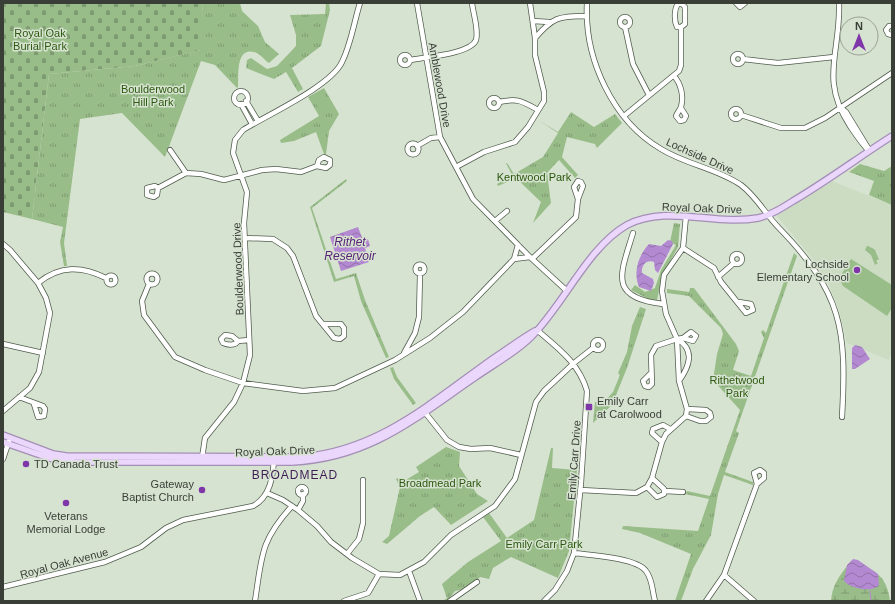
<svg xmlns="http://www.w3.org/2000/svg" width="895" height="604" viewBox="0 0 895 604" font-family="Arial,sans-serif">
<defs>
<pattern id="wetland-marsh" width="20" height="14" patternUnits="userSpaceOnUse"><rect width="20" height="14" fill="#99bd89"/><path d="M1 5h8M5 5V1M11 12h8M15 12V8" fill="none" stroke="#7e9b71"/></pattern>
<pattern id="cemetery-stones" width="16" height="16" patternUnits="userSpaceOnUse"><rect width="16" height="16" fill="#99bd89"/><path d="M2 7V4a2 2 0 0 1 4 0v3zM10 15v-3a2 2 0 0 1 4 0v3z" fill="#7e9b71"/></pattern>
<pattern id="park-tufts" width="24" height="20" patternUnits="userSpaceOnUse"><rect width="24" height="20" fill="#99bd89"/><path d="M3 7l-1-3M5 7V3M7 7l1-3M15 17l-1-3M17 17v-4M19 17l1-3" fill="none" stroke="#7e9b71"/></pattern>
<pattern id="water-waves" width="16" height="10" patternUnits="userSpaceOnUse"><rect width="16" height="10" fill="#b389d1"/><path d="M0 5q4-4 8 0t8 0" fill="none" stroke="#9371aa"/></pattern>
</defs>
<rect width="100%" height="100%" fill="#d7e3d1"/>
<path fill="#cbdcc3" d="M832,181L892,205V350L889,360L847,343L839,310L828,282L813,259L777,216Z"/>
<path fill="url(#wetland-marsh)" d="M848,565C873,565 887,576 890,601H831C832,586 839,576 848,565Z"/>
<path fill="url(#cemetery-stones)" d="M3,3H203L201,50L135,66L49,74L32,219L3,212Z"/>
<path fill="url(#park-tufts)" d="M203,3H240L242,11L258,26L265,42L279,54L269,63C264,60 260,53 254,52C235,47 239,77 238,87L237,88L215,65L201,61L165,157L122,113L80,119L64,243L67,266H64L60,242L63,227L32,219L49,74L135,66L200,50Z
M326,3H329L330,10L321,46L292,68L303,89L298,92L286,72L274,79L246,68L247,60L251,58L267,69L277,66L296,46V35L290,15L325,14Z
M324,88L339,114L329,131L326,154H324L316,132L294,141L281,143L280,140L319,116L308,97Z
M571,112L594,127L615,114L622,123L597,148L595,144L567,137L562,157L578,175L575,178L559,160L547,173L551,203L533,223L541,202L516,178L498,186L497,184L512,175L506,163H507L514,174L543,157L558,133L538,120L558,132Z
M860,164L884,171L892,166V205L869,195L874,181L849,172Z
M346,179L347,181L312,208L336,279L356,273L365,300L389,357L386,358L361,301L354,276L334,282L310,207Z
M674,223L680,224L678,247L662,276L657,300L648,299L631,290L635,285L645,292L655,288L661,270L676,245L670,242Z
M867,246C879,250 874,251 879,259L876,261L878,263L875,265L871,255L865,250Z
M794,253L797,256L736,431L739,433L725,472L753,482V485L724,475L718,494L711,535L693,569L681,601H675L691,554L640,533L622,529L623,526L698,531L709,499L685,494L687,491L710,496L740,410L713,380L717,354L723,334L721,328L689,296L667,293V289L689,292L690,288H694L736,344L739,351L733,370L751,376L764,338L761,332L763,330L766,333Z
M640,307L646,309L627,368L612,405L593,423L595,402H604L613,392L620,375L618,373L627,352L632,326Z
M393,367L397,377L416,403L413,405L394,379L390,368Z
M446,447L460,452L459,466L477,494L488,501L451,525L434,507L420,516L387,544L382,542L389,536L400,487L396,479L397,478L404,481L419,472L416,467Z
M551,448H553L552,468L577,470L569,551L558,578L511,557L493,568L489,579L480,577L469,588L455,591L447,601H443L447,598L442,584L468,562L501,541L483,517L489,513L507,538L534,520Z"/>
<path fill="#99bd89" d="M323,94L329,109L320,112L314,98Z
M851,259L892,285V308L887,316L843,286L839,278Z"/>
<path fill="url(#water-waves)" d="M358,227L363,240L368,239L370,246L365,248L369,262L341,271L330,237Z
M668,240L672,241L673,244L658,273L655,270L654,262C646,259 641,266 642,273L653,279L654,283L651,291L639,287C633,272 638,256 649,244L661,246Z
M855,345L862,347L870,359L855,369H852V348Z
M853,559L858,560L878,574L879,585C873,593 851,589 844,581L847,565Z"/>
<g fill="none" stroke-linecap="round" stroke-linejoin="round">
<path stroke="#b389d1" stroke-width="1" d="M870,590L871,601"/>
<g stroke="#515c4d" stroke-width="6">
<path id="minor" d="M417,3L440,137L473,199L530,257L567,291
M587,3C584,59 613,121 661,149C687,165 716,168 741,185C757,197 765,214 779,228C842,293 847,329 842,417
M736,3L740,7L745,3
M839,3C841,52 819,79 850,126C856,135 861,143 869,151
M678,4H682L685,7V24L681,27H677C674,21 674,9 678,4Z
M620 22a5 5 0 1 1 10 0a5 5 0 1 1-10 0Z
M533,21L549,22
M892,26H889L886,30L888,34L892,35
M625,27L633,64L649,95
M535,38C553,17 559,16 586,16
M733 59a5 5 0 1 1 10 0a5 5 0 1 1-10 0Z
M400 60a5 5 0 1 1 10 0a5 5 0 1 1-10 0Z
M743,59L778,63L834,57
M410,60C424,57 471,54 476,40C479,30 473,13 472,3
M674,76C681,84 684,96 681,107C680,110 677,113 676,116L680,121L684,120L686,116L681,108
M234 98a7 7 0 1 1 14 0a7 7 0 1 1-14 0Z
M489 103a5 5 0 1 1 10 0a5 5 0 1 1-10 0Z
M246,101L258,121
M499,102C518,98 522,101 538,110
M241,104L252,124
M840,107L846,112L868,148
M731 114a5 5 0 1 1 10 0a5 5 0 1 1-10 0Z
M741,115L781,128H805L825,118L892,73
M624,116L679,71L681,65V27
M407.5 149a5.5 5.5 0 1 1 11 0a5.5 5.5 0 1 1-11 0Z
M417,146L431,138L440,137
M170,150L186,173
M456,167L484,152L515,142L528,127L544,101V92L535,55V38L530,3
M578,181L581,182L583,186L578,199L574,187Z
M158,188L157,195L154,197L147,195V188L155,186L158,188L186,173L201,174L224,180L262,170L276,169L301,172L317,166L326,168L330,165V160L324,157L319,160L317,166
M495,221L507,211
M633,233C621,273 607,298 663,304
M245,238L273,239L287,248L293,256L316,316L334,338L340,339L344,336V328L341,324H323
M3,244L10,250L38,283L46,298L50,313L39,372L30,388L3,411
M683,248L714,268L721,282L746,313L753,310L751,304L739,302
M732 259a5 5 0 1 1 10 0a5 5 0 1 1-10 0Z
M514,259L530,257
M532,259L576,217L578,199
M415.5 269a4.5 4.5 0 1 1 9 0a4.5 4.5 0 1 1-9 0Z
M146.5 279a5.5 5.5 0 1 1 11 0a5.5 5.5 0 1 1-11 0Z
M106.5 280a4.5 4.5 0 1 1 9 0a4.5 4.5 0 1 1-9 0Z
M718,277L734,263
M38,283C60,265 82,266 106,278
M149,284L142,301L144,315L175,357L205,370L243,383L303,391L335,388L395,360L430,338L463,312L514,259L518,245
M537,330C558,348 579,363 587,391L581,483L574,553L567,571L555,590L544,601
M677,339C696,350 689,367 679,381
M593 345a5 5 0 1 1 10 0a5 5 0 1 1-10 0Z
M238,341L232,336L225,335L221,339L223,343C228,345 235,346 238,341L249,340
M3,344L43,353
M404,353L415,333L419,317L420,274
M651,373L643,381L645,386L649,387L652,384L651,355L656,346L677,339L683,338L693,341L696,336L691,332L683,338
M19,397L43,406L45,409L44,416L38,417L34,404
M423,410L447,440L459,447L471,449L490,448L521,455
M686,416L700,421H706L711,417L710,413L706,410L687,409
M662,442L652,433L653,429L663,425L670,429
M202,458L205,438L234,402L243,383L250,355L244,223L247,192L233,153L235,140L243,130C267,115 331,86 342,62C351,44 354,22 360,3
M3,459L9,441
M647,487L657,497L664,494V489L652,478
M298 491a4 4 0 1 1 8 0a4 4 0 1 1-8 0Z
M581,490L636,493L647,487L652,478L662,442L666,434L686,416L687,409L679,381L677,339L666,314L662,291L664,275L683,248L686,216
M665,491L683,492
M267,493L283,500L298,510L317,526L331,542L352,558L379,574L400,575L424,562L451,535L495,506L515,479L536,402L544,391L574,363L593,348
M298,510L303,501V494
M574,553C590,555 637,558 646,571C653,580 652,591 655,601
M347,554L359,539L363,523V480
M409,571L420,601
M724,575L754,601
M3,587L105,562L141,547L166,528L183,520L253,506C270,497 273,477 274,459
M255,601C262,556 260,541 292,506
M344,601L368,593L379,574
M450,601L477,582
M706,601L724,575L757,484L764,478V473L760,470L754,473L757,484"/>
</g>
<g stroke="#a48fb6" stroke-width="8">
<path id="major" d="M3,435L53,454L66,456L301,457C379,451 433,401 494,358C508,349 521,339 535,331
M3,442L49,458L75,462H292C369,458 413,420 474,378C491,366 518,351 532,336C564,304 588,247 627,225C667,204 715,226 758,218C771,215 782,208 793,201C827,181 859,157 892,136"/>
</g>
<use href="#minor" stroke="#fff" stroke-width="4.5"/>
<use href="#major" stroke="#ebd6fc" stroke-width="5.5"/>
</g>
<g fill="#7e36a9" stroke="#d7e3d1" stroke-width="1.5">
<circle cx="857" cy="270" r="4"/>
<rect x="585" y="403" width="8" height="8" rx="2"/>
<circle cx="26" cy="464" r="4"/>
<circle cx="202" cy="490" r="4"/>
<circle cx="66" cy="503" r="4"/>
</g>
<g text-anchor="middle" stroke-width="3" stroke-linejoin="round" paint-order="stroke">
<g font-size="11" fill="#2b580e" stroke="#d7e3d1">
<text x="40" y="37">Royal Oak<tspan x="40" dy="13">Burial Park</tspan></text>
<text x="153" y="93">Boulderwood<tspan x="153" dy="13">Hill Park</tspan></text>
<text x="534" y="181">Kentwood Park</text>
<text x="737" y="384">Rithetwood<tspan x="737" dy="13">Park</tspan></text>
<text x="440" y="487">Broadmead Park</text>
<text x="544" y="548">Emily Carr Park</text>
</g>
<g font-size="11" fill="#393e37" stroke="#d7e3d1">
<text transform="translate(440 85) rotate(80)" y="4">Amblewood Drive</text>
<text transform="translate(700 156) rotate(24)" y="4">Lochside Drive</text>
<text transform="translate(702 208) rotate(2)" y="4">Royal Oak Drive</text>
<text transform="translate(238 269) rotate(-92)" y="4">Boulderwood Drive</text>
<text transform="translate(275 451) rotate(-2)" y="4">Royal Oak Drive</text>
<text transform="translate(574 460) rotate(-86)" y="4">Emily Carr Drive</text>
<text transform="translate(64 563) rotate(-15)" y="4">Royal Oak Avenue</text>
</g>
<g font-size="11" fill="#393e37" stroke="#d7e3d1" text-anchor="end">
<text x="849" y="268">Lochside<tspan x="849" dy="13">Elementary School</tspan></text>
<text x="597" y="405" text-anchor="start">Emily Carr<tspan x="597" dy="13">at Carolwood</tspan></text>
<text x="34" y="468" text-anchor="start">TD Canada Trust</text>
<text x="194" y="488">Gateway<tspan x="194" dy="13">Baptist Church</tspan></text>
<text x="66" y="520" text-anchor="middle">Veterans<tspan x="66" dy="13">Memorial Lodge</tspan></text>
</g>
<g font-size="12" font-style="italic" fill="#582277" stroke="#d7e3d1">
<text x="350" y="246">Rithet<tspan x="350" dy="14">Reservoir</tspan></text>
</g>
<g font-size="12" letter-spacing="1" fill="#3e1c54" stroke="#d7e3d1">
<text x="295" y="479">BROADMEAD</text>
</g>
</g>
<rect width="895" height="604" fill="none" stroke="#393e37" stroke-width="8"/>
<g transform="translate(859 36)"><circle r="19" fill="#d7e3d1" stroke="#98a193"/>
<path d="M0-3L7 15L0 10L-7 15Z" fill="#7e36a9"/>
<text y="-6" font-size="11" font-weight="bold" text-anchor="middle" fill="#393e37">N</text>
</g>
</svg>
